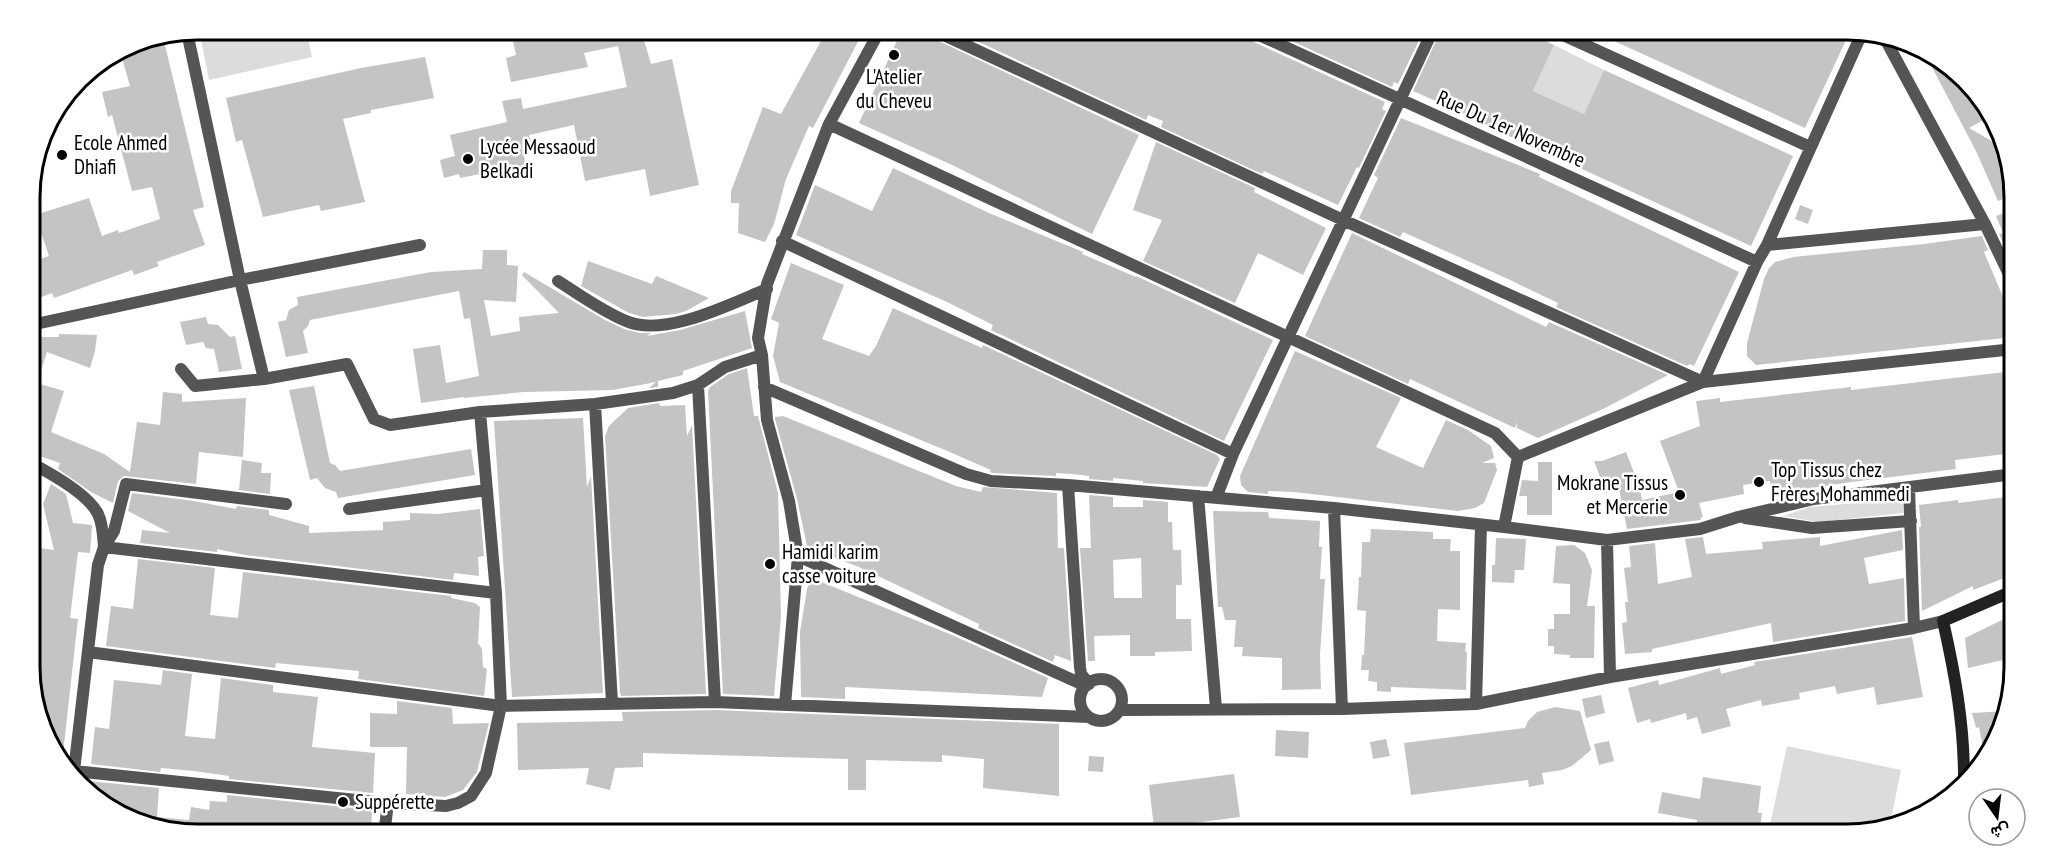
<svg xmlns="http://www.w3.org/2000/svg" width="2045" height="865" viewBox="0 0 2045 865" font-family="'PT Sans Narrow',Vazirmatn,sans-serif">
<rect width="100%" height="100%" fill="#fff"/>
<path fill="#dcdcdc" d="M199,30H306L312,57L209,80Z
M1554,45L1604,70L1584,114L1533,91Z
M1903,499V513L1818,522L1783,516L1810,507Z
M1787,746L1901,770L1890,824L1858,835L1768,834Z"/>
<path fill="#c4c4c4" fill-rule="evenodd" d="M543,30H641L651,64L672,59L699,185L650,196L645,169L585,181L574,125L529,135L532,145L522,147L526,165L460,178L459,174L444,178L440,160L455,156L450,135L507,122L502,101L521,98L523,109L627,87L618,46L584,53L588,67L511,82L506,58L516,55L512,37Z
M827,30H864L813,128L809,126L786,179L774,224L765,242L738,233L739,203H731V191L763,107L781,114Z
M902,30H925L930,37L1139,135L1092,234L952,165L859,123Z
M953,30H1240L1245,38L1385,102L1382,109L1386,111L1359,168L1357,167L1338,205L1264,171L1262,174L1161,127L1163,121L1148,115L1146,120Z
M1268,30H1424L1398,84L1394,82L1392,87Z
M1441,30H1522L1554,45L1533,91L1584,114L1604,70L1793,156L1751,246L1549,154V156L1463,113L1413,91Z
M1590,30H1830L1847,38L1805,128Z
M163,37L204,207L193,210L205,245L157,262L159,266L134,275L132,270L54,298L52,293L31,301V262L49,256L35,215L89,198L102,236L118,230L119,233L160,219L152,187L132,191L112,115L108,117L102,92L130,86L120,51L134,43Z
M1924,52L1980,95L1989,117L1969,128L2002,147L2014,175V195L1998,201L1976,151Z
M425,57L434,98L371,110V113L343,119L365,202L321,211L319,205L263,217L242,140L236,142L226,98L361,68Z
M1401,118L1540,174L1539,177L1739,272L1694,366L1690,364L1687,366L1556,307L1558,303L1508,279L1403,232L1400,237L1359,218L1378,178L1374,175Z
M1156,142L1255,188L1254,192L1326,228L1303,275L1258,253L1235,303L1143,261L1162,220L1133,210Z
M893,168L989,213L1083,252L1082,254L1136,277V276L1273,340L1224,441L991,330L993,325L947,302L796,235L815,185L872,211Z
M1800,205L1813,210L1808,224L1795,219Z
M2014,209V258H2012L2007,243L2004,244L1999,234L2003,233L1996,216Z
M1352,233L1546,327L1549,322L1668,375L1603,409L1538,438L1517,428V423L1515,428L1410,379L1408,384L1305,336Z
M1982,236L1988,250L1984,252L2014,323V337L1756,365L1747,356V343L1764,279L1769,268L1775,262L1793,257L1924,244Z
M483,250H507V265L518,266L516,302L484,300L491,336L520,331L519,317L559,313L522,275L524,272L605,320L624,329L640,333H651L647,336L680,330L745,311L752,348L683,371V375L658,381V387L649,388L656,382L613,390L524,392L464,398V397L421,403L413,349L440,345L446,383L479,376L470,318L464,319L459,291L310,320L308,326L303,331L308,353L286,357L278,322L286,320L289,310L298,305L297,297L431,272L482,269Z
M588,261L652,284L656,276L709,298L686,311L676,314L643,317L629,313L581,286Z
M791,263L844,285L822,339L869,356L876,346L893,308L982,348L983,345L1217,455L1220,459L1207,487L1143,483V481L1113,478V481L1089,479V476L1072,474L1056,473V476L992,473L990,472L991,470L945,450L780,382L773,356L779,323L771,319Z
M206,317L208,324L218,325L230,337L235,336L242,369L219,372L214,349L206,348L203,342L186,345L180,322Z
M59,334L97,335L95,351L90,368L47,352L37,383L64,391L51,432L104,454L130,472L137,422L160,425L163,392L182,394V402L246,398L243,457L199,452L196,484L124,476L118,481L113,503L91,492L58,469L60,463L31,453V337H59Z
M1295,351L1401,398L1376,447L1423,468L1446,420L1468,430L1491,446L1494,458L1482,463H1495L1497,470L1484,503L1475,508L1458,511L1294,492L1268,491V494L1248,492L1241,485L1240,476Z
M747,368L754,416H758L778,493L781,617L774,696L723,694L708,391L710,387L729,374Z
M2014,371V453L1955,460L1956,469L1851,482L1772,494L1770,481L1743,485L1744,494L1699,503L1703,517L1700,518L1701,520L1627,529L1619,489L1606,493L1594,461H1602L1626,452L1640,488L1642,500L1679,492L1660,441L1700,426L1696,401L1720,398V402L1851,387V390Z
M314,386L330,463L335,465L340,471L471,449L475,475L338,498L336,492L325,488L317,478L310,480L289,390Z
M659,403L660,406L685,405L687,436L692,425L706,694L621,696L620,693L605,436L609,426L628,408Z
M783,416L956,486L981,492L983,487L1057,493L1058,548H1064L1071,661L1055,655L1053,662L978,628L979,624L859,567L811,549L807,546L797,499L775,419V417Z
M583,418L587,487L591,476L603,693L512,697L494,421Z
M242,460L262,463L261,473H271L270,494L239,490Z
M1538,462H1552V515H1527V496H1519L1522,480L1538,481Z
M51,484L66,494L73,523L92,525L90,553L78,552L70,618L78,619L62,762L31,690V662L36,617L31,616V547L54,550L43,504Z
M132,493L194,501L236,509L237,506L269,510V515L309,526V533L383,530V522L410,520V513L438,514L480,509L484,556L478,557L479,576L454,573L453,580L245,555L217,549V552L140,543L142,530L170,533L128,511Z
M1089,495L1113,497V507H1143V500L1168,502V522H1172L1173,550H1181L1182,585H1176V619H1191L1192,651L1155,652V656H1130V635L1094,636L1095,661H1088L1080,548H1091ZM1141,558L1142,598H1114L1113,560Z
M2014,496L2015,574L1973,590V586L1922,611L1919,527H1921L1919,505L1958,500V503Z
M1266,510L1268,511L1269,518L1320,521L1319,547H1322L1320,579H1325L1320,655L1321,689L1282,690V658L1242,656L1243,647H1234L1236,620H1225L1222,607H1218L1213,511L1268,512Z
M1371,529L1433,532V539H1451L1450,551H1460V610L1438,609L1437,641L1466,643L1465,652L1467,651L1466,690L1391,687V692L1377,691V682L1368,681L1369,670H1361L1362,655H1364L1366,611L1357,610L1359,577H1361L1362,542H1370Z
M1902,530L1903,550L1864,558L1869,584L1904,578L1905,621L1773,642L1771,623L1652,649V652L1625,654L1622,623L1627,622L1625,602H1628L1624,568L1631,567L1629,546L1655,543L1658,584L1692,577L1685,539L1703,537L1706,554L1763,549L1762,542L1820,537V546Z
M1496,538L1526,539L1524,570H1515L1514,583L1492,582V565H1495Z
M1574,545L1585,553L1592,570L1587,606H1595L1594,658H1570V655L1554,654V646H1548V629H1554V614H1570V584L1553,583L1556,546Z
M138,559L215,568L210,615L238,618L243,572L451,596V598L475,603L480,607L478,643L482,649L483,667L487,669L484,696L358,679L359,671L276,663L275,668L106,646L111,606L133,609Z
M813,581H819L952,635L1048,678L1042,697L845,687V699L801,697L800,632L807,589L809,584Z
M2004,619L2012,658L1968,668L1965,638Z
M1912,637L1923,697L1877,705L1874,687L1837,694L1835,686L1799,693L1800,699L1762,706L1761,700L1726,709L1731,726L1702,734L1697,717L1687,720L1686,713L1651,723L1650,719L1637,723L1628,688L1658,680L1659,685L1720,668L1721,674L1755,665L1754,662Z
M163,670L192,674L185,736L215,739L221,678L273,685V692L318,697L312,747L375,753L373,793L229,779V776L194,771L161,768L160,772L91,764L95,727L109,729L114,680L161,685Z
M1601,695L1605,713L1586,718L1582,699Z
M397,701L452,708L453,724L489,723L477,772L463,790L445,797L406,794L407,747H370V713L397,714Z
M1555,707L1580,711L1591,750L1572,766L1562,770L1542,773L1544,784L1529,787L1528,780L1411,795L1404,743L1525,728L1528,721L1537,712Z
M715,710L1059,724V796L983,788L984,759L942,755V762L866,760V790H848V759L643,753V767L615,768L610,790L586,784L589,768L518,770L517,723L623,721L622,712Z
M2006,711L2005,720L1992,723L1993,743L1984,754L1979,727L1976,728L1972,713Z
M1276,730L1309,732L1308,758L1275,756Z
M1386,739L1390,756L1373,759L1370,742Z
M1609,741L1614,761L1599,765L1594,744Z
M1089,756L1104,757L1103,772L1088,771Z
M1234,774L1240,817L1154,828L1149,785Z
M1703,777L1761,786L1758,813H1762L1759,835H1696L1697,820L1658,813L1662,792L1700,799Z
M78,780L159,788L157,817L189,820L191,807L209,810L210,801L227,802V795L372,810L371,835H197L134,822Z"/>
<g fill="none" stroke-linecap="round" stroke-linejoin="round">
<path stroke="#555" stroke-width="12" d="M880,30L829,124L767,284L758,338L762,355L767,420L789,501L798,556L1086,686
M933,30L1343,220L1703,382L2014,349
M1248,30L1757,262
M1552,30L1810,147
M187,32L240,280L264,379
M1884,37L1985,224L2014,285
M782,241L1233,454
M1767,245L1985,224
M558,281C580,295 602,311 626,321C664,338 730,304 767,289
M31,325L240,280L420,245
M181,369L195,386L264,379L347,364L374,419L390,425L480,412L595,404L673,393L698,385L725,367L762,355
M698,385L715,702
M764,387L966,474L991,481L1068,485L1334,508L1504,527L1518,457L1495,433L829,124
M595,404L612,703
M1518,457L1703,382L1757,262L1767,245L1862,33
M31,463C50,473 89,495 98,514C103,524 103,536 104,547
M1068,485L1080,667L1081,674L1089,684
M1909,488L1914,628
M1198,496L1216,708
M1216,498L1233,454L1433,30
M286,504L126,484L114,531L104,547L98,565L74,771L386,803L446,806L458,803L471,796L486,773L501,706L496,593L480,412
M1334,508L1342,709
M349,509L487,490
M1745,518L1812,528L1911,521
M1504,527L1607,540L1700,529L1738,517L1814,499L2014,474
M1607,540L1610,677
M104,547L496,593
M88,652L501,706L715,702L1089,717
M1080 700a21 21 0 1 1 42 0a21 21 0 1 1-42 0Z
M1476,704L1481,525
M785,705L798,556
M1120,710L1342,709L1476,704L1610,677L1914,628L1943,621
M384,835L388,803"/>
<path stroke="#222" stroke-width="12" d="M1964,778C1964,724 1955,674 1943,621L2015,590"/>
</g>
<g fill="#000" stroke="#fff" stroke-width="2">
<circle cx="894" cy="55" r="6"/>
<circle cx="62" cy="155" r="6"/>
<circle cx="468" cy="159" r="6"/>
<circle cx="1759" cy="482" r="6"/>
<circle cx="1680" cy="495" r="6"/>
<circle cx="770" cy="564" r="6"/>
<circle cx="343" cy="802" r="6"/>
</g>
<g text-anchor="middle" stroke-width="5" stroke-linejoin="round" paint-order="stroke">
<g font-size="21" fill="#000" stroke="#fff" text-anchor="start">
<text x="894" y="84" text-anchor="middle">L'Atelier<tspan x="894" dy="24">du Cheveu</tspan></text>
<text x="74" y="150">Ecole Ahmed<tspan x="74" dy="24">Dhiafi</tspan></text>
<text x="480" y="154">Lycée Messaoud<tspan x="480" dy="24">Belkadi</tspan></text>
<text x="1771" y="477">Top Tissus chez<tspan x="1771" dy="24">Frères Mohammedi</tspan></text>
<text x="1668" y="490" text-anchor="end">Mokrane Tissus<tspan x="1668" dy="24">et Mercerie</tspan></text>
<text x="782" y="559">Hamidi karim<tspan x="782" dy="24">casse voiture</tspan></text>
<text x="355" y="809">Suppérette</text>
</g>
<g font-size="21" fill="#000" stroke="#fff">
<text transform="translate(1511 129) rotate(24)" y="7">Rue Du 1er Novembre</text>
</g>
</g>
<path d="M0 0H2045V865H0ZM197 40H1847A157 157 0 0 1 2004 197V667A157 157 0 0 1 1847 824H197A157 157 0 0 1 40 667V197A157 157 0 0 1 197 40Z" fill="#fff" fill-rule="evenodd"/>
<path fill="none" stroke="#000" stroke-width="3" d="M197 40H1847A157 157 0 0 1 2004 197V667A157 157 0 0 1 1847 824H197A157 157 0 0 1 40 667V197A157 157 0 0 1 197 40Z"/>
<g transform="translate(1997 817) rotate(166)"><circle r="28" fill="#ffffff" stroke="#999999" stroke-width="1.5"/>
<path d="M0-4.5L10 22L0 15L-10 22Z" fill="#000000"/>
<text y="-9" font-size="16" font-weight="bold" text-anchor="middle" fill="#000000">ش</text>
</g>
</svg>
